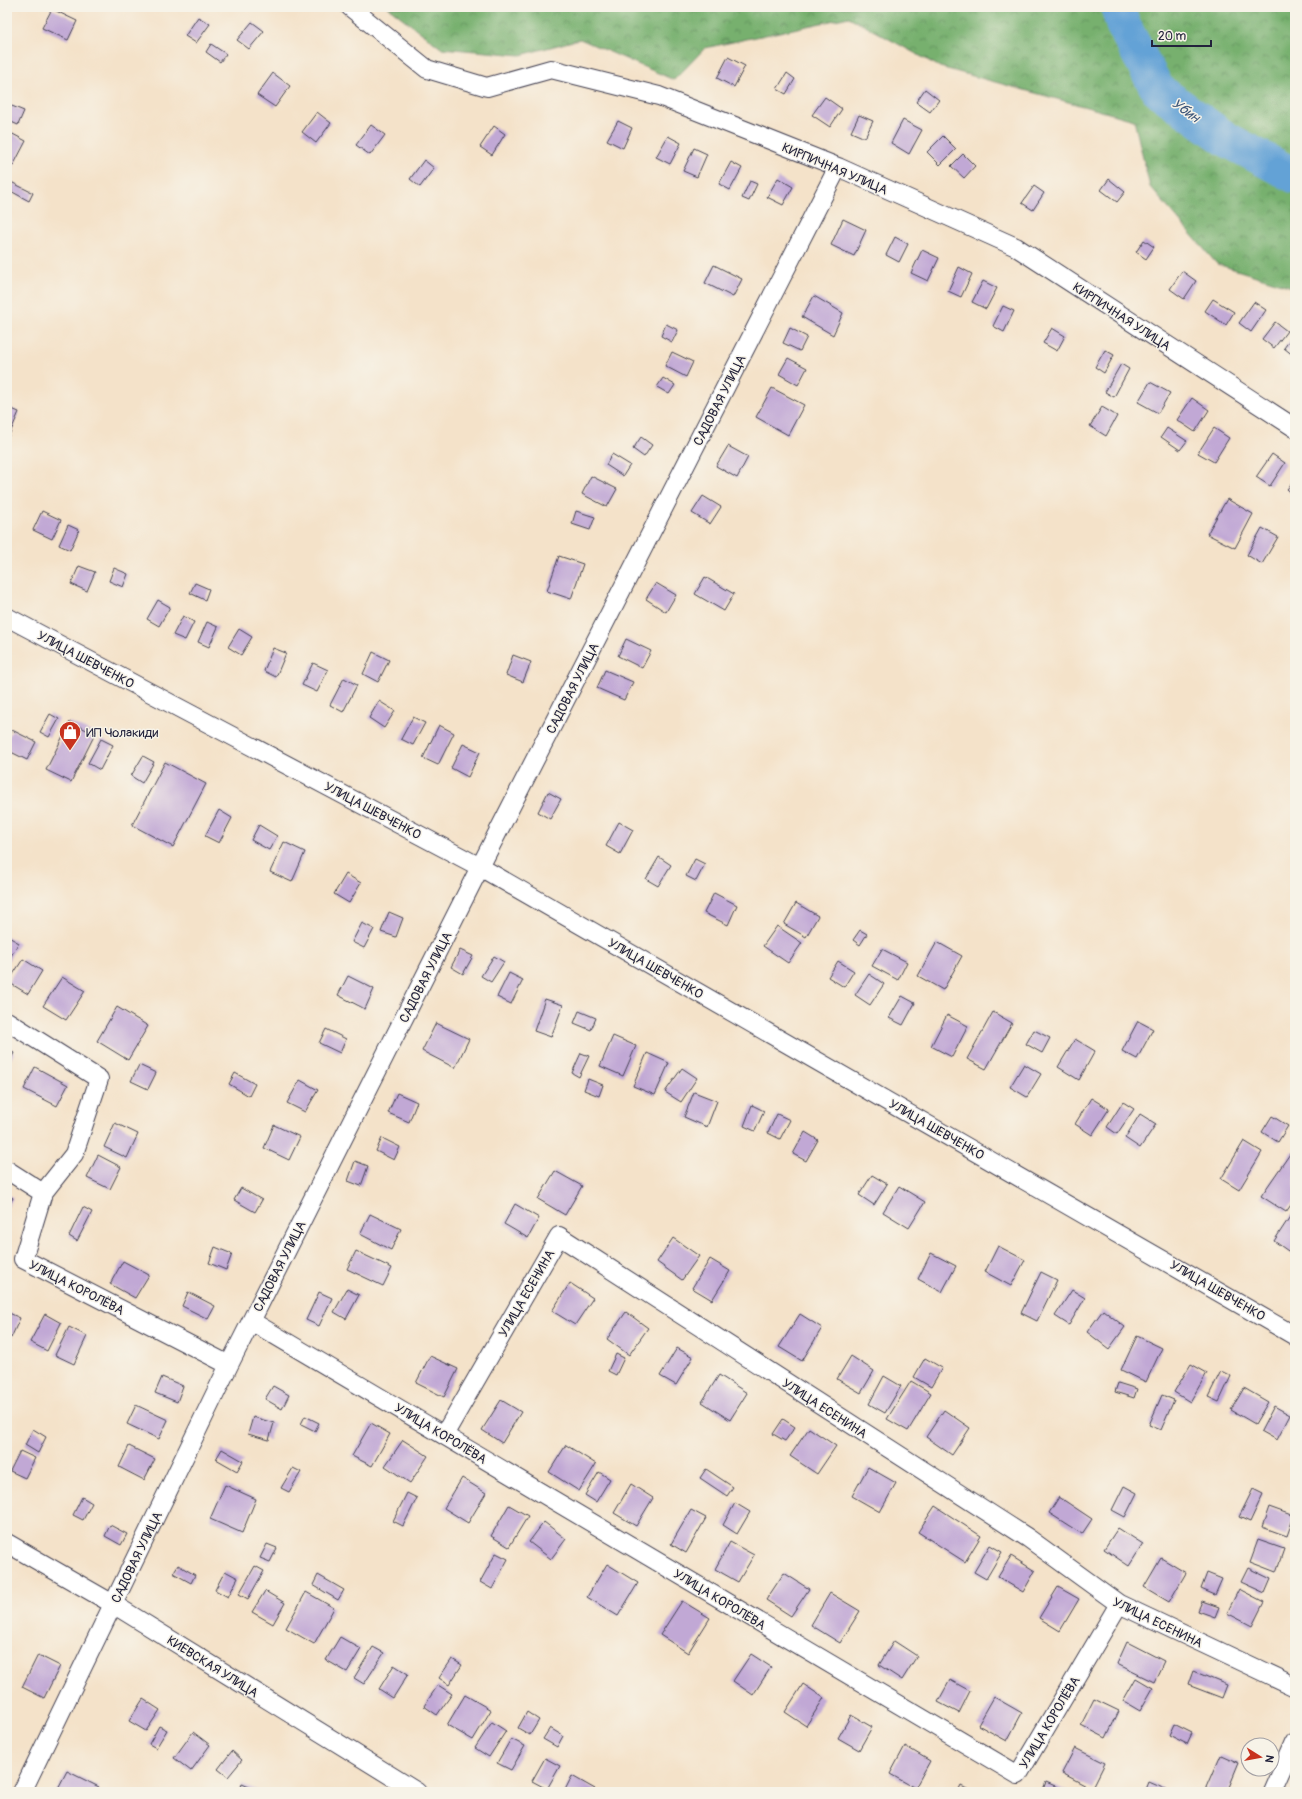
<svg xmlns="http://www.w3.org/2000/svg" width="1302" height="1799" viewBox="0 0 1302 1799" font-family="Pangolin,sans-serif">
<defs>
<pattern id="forest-crowns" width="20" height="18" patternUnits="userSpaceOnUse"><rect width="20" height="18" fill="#77b06e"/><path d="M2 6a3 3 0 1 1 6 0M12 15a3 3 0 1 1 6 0" fill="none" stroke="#618f5c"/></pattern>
</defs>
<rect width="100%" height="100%" fill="#f7f3e8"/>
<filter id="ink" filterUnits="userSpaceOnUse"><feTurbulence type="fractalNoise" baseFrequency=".025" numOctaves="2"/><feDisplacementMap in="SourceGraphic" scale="8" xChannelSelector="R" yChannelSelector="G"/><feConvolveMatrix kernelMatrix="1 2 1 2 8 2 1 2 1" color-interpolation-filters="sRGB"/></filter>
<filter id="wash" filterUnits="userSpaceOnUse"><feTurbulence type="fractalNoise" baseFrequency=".012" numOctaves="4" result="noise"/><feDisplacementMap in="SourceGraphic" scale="16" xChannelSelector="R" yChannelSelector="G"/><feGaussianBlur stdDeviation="0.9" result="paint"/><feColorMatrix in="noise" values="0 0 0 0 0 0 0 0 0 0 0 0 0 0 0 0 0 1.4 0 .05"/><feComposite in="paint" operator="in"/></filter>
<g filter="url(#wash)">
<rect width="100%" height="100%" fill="#f4e2c9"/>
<path fill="url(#forest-crowns)" stroke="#4c6954" d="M388,7H1287L1295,16V288L1217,264L1150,187L1134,120L940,67L849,17L705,48L674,80L580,39L521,55L441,48Z"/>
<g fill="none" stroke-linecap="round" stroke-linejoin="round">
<path stroke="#64a2d6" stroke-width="35" d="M1118,7L1123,25L1158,90L1226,139L1295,176"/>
</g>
<g id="blocks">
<path fill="#c1a8d5" d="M52,9L77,21L68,40L42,28Z
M198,17L210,24L196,43L185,36Z
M252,22L264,31L249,49L237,40Z
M211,44L226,54L220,62L206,52Z
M728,57L745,66L734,87L717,78Z
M273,73L290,86L275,107L257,95Z
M787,73L795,79L786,94L777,89Z
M925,89L939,100L930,112L916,102Z
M825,97L842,109L830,127L812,115Z
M7,104L24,111L18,125L7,120Z
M317,112L331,123L316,143L302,132Z
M859,115L873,121L865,138L851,132Z
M903,120L922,130L909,154L891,143Z
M618,121L632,128L623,148L607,140Z
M371,125L385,135L370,155L356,145Z
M494,126L505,134L492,155L480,147Z
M7,131L26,141L13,166L7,162Z
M668,136L681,143L670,164L656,157Z
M943,136L956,149L940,165L927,152Z
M694,148L707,154L697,177L683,171Z
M963,154L975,166L964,178L951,166Z
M424,160L434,168L420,187L410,179Z
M731,162L742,168L730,190L719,184Z
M778,178L793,187L783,205L767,197Z
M1109,179L1125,192L1117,202L1101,190Z
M9,181L33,193L29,201L7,189Z
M750,181L757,184L749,201L742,198Z
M1034,186L1044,193L1033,210L1022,203Z
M843,219L866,230L854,256L831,245Z
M895,237L908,244L899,262L886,255Z
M1144,240L1154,247L1146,259L1136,252Z
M922,250L939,258L928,281L911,273Z
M714,265L742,279L733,297L705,283Z
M959,267L972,274L961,297L948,291Z
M1182,271L1196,281L1184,299L1170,289Z
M983,281L997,288L986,309L972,302Z
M814,296L843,313L833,335L802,317Z
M1213,299L1234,312L1226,325L1205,311Z
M1254,302L1266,310L1251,332L1239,323Z
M1003,306L1014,311L1004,332L993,326Z
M1275,322L1287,331L1274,348L1262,339Z
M666,324L678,330L672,342L661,336Z
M790,328L807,337L800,351L783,343Z
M1052,328L1065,336L1057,351L1043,343Z
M1295,333V354L1294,356L1284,348Z
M1105,350L1114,355L1104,373L1095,367Z
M672,352L693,362L686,377L665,366Z
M788,358L807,368L798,385L779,374Z
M1121,364L1129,369L1114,397L1105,392Z
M663,378L675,385L669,394L657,387Z
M1150,382L1170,393L1158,413L1138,402Z
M772,388L804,405L788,435L756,417Z
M1192,398L1209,410L1195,432L1177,420Z
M7,407L19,412L7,440Z
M1102,407L1117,416L1106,436L1090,426Z
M1167,428L1187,441L1180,450L1161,437Z
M1214,428L1229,438L1214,462L1198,453Z
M641,437L652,445L644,457L633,449Z
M728,446L748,457L737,478L716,466Z
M612,454L630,465L623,476L606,465Z
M1272,454L1285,463L1270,486L1256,477Z
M591,476L617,489L607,507L582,494Z
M1295,480V496L1287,489Z
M703,496L721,507L710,524L692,513Z
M1227,499L1253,514L1235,548L1207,534Z
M42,511L61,520L52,539L33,530Z
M576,511L595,517L590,530L572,524Z
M68,525L79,530L70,550L59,545Z
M1262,528L1278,537L1262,564L1247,555Z
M559,556L583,564L571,599L547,591Z
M79,566L95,572L87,591L71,584Z
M114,568L128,574L123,587L109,581Z
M705,577L734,594L724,611L695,594Z
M195,583L209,589L205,600L190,593Z
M656,583L676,595L666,612L646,599Z
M158,600L170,607L159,626L147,619Z
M183,616L194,622L185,640L173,635Z
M207,622L218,627L209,647L198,642Z
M239,629L252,637L241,655L228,647Z
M626,639L651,651L642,668L618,656Z
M273,648L286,653L276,677L264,671Z
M373,652L389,660L378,682L363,674Z
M513,655L531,662L523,682L506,675Z
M313,663L328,670L317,692L302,685Z
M605,670L633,682L624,700L597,688Z
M344,678L357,685L343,712L330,705Z
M379,701L395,711L384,728L369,718Z
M50,714L59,719L49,737L40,732Z
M413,717L425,723L413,745L401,739Z
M70,722L95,734L71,782L46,770Z
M439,725L454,733L438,765L423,758Z
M12,730L36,742L27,760L7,750V740Z
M101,739L113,745L100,770L88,763Z
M463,744L480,752L468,777L451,768Z
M143,756L154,762L142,783L131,776Z
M165,762L206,784L173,847L132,825Z
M548,792L561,799L550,819L538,812Z
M219,810L232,818L219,843L205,836Z
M619,822L633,830L620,854L606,846Z
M259,825L277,836L269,850L251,840Z
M284,842L305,852L292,882L270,872Z
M659,857L671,865L658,886L646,879Z
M695,859L705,864L696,881L686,876Z
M346,874L361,883L349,903L334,894Z
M714,893L737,905L728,925L704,913Z
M796,903L818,916L806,937L784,924Z
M389,912L403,918L396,937L381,932Z
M362,923L374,929L364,948L352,942Z
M777,926L802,943L788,963L763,946Z
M860,930L867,934L860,945L853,940Z
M7,936L19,943L7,962Z
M937,942L962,956L943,990L918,976Z
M882,949L907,962L898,980L872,966Z
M460,950L473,956L463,974L451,967Z
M494,956L504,962L491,982L481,976Z
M23,959L42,971L28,994L8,982Z
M838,961L854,971L844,987L828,977Z
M509,973L523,980L511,1004L497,997Z
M869,974L884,984L870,1005L855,995Z
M348,976L374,989L365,1009L338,995Z
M62,977L85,991L66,1020L43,1006Z
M902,996L915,1003L903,1025L889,1018Z
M545,999L563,1005L551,1037L534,1031Z
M117,1007L148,1026L128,1060L97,1041Z
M579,1011L596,1018L591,1030L574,1023Z
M993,1012L1012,1023L986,1069L967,1059Z
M947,1015L968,1026L952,1057L931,1046Z
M1138,1021L1153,1029L1137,1059L1122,1051Z
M436,1023L469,1039L455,1068L422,1051Z
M326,1029L346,1039L340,1053L319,1043Z
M1034,1030L1050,1038L1042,1053L1026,1044Z
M613,1036L636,1046L623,1076L600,1066Z
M1075,1039L1095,1051L1079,1080L1058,1067Z
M7,1049L14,1053L7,1066Z
M581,1053L589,1056L579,1077L572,1073Z
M647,1053L669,1063L655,1095L633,1086Z
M1024,1064L1041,1074L1027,1097L1010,1087Z
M139,1065L156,1073L148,1089L131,1081Z
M35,1067L68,1085L57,1106L24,1089Z
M682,1068L697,1078L681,1102L665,1092Z
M235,1073L255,1084L249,1096L229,1084Z
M588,1079L603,1085L599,1096L584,1090Z
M300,1080L318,1090L305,1112L287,1103Z
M694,1092L717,1101L707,1127L684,1117Z
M397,1093L417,1102L409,1122L388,1113Z
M1091,1098L1109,1109L1092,1135L1075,1124Z
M1123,1102L1134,1109L1117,1134L1107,1127Z
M752,1105L764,1111L755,1131L744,1126Z
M777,1114L790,1120L780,1139L768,1133Z
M1140,1114L1156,1124L1140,1148L1125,1138Z
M1272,1116L1288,1126L1278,1142L1262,1132Z
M115,1123L138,1134L127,1158L104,1147Z
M274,1125L300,1137L289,1160L264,1148Z
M805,1132L818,1140L806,1161L793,1154Z
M382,1138L400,1147L394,1160L376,1151Z
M1244,1141L1262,1152L1239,1190L1221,1179Z
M1292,1151L1295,1153V1199L1286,1212L1261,1196Z
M98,1155L121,1167L110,1189L87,1178Z
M355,1161L368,1166L361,1186L348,1181Z
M555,1171L582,1186L565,1215L538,1199Z
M872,1175L887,1184L874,1205L859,1195Z
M899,1186L925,1202L909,1228L883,1212Z
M241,1188L262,1200L255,1212L234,1200Z
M7,1194L13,1198L7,1208Z
M515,1204L539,1218L528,1238L504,1224Z
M83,1207L92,1212L77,1241L69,1236Z
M1295,1209V1247L1291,1253L1274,1241Z
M370,1214L401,1229L391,1250L360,1234Z
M673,1238L699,1256L682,1280L657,1262Z
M998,1246L1025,1260L1011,1286L985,1272Z
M215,1247L232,1254L226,1270L209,1263Z
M356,1251L392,1268L383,1286L347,1269Z
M931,1253L956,1266L942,1292L918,1279Z
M710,1259L730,1271L712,1300L692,1288Z
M123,1261L149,1275L135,1298L110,1284Z
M1041,1272L1057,1280L1037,1321L1021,1313Z
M570,1283L593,1298L575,1325L552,1311Z
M347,1289L359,1295L346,1319L334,1312Z
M1072,1290L1085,1298L1069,1325L1055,1316Z
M188,1292L215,1306L208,1319L182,1306Z
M319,1292L332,1298L319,1326L306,1320Z
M1103,1310L1125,1327L1109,1349L1087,1332Z
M7,1312L20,1318L11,1338L7,1336Z
M626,1312L648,1328L629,1355L607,1339Z
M45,1314L61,1323L47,1351L30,1342Z
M800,1314L822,1328L802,1361L779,1347Z
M69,1327L87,1336L74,1364L55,1355Z
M1137,1336L1162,1348L1146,1382L1121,1370Z
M677,1348L693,1357L676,1385L660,1376Z
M616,1354L624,1358L616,1375L608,1371Z
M430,1356L458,1369L444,1397L416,1383Z
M851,1356L874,1371L861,1393L837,1379Z
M925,1358L942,1368L931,1387L914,1377Z
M1191,1364L1207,1373L1190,1402L1174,1392Z
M1221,1371L1231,1376L1219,1402L1208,1397Z
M719,1375L747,1393L730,1420L702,1402Z
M884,1376L901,1386L885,1413L869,1404Z
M162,1377L183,1386L177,1402L155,1393Z
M911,1381L931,1393L908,1431L887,1419Z
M1118,1383L1137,1389L1134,1398L1115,1392Z
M273,1386L289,1395L282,1409L265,1399Z
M1244,1388L1268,1402L1255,1424L1231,1410Z
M1162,1395L1174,1400L1161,1430L1149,1425Z
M501,1400L521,1412L502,1443L482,1430Z
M136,1405L168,1420L159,1439L127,1424Z
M1274,1406L1290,1415L1277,1440L1261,1431Z
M944,1410L970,1428L952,1455L926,1437Z
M305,1416L319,1423L315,1431L301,1424Z
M253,1417L274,1423L269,1440L248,1434Z
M783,1419L795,1427L785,1441L773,1434Z
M371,1423L390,1434L372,1466L352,1456Z
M809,1428L836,1446L817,1474L790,1456Z
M33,1429L46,1437L38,1453L25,1445Z
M403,1440L428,1456L410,1483L385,1466Z
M566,1445L596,1464L579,1491L549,1472Z
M129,1446L155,1459L144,1480L119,1467Z
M222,1449L243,1461L237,1471L216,1459Z
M20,1451L35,1458L25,1478L10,1471Z
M868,1467L896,1483L880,1512L852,1496Z
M293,1468L301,1472L289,1492L281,1488Z
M706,1469L733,1487L727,1496L700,1478Z
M599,1472L610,1479L596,1502L585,1495Z
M462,1478L486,1493L468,1523L444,1508Z
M631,1484L653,1498L636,1526L614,1513Z
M225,1485L256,1499L242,1533L210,1519Z
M1124,1486L1137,1493L1125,1517L1112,1510Z
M1253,1489L1263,1494L1250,1522L1239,1517Z
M407,1493L417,1498L403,1526L393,1521Z
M82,1497L92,1503L83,1520L73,1515Z
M1059,1497L1092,1519L1082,1534L1049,1513Z
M735,1503L750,1512L737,1534L723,1525Z
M509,1505L528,1516L509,1547L491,1536Z
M935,1506L981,1536L965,1562L918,1532Z
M1269,1507L1294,1516L1287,1536L1262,1527Z
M691,1510L706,1518L686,1553L671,1544Z
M544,1522L566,1539L551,1559L529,1542Z
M110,1525L127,1534L121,1545L105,1536Z
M1118,1528L1143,1544L1129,1566L1104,1549Z
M1258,1540L1284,1549L1276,1572L1250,1562Z
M730,1542L754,1555L738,1582L715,1569Z
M267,1544L277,1548L270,1562L260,1558Z
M990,1545L1002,1552L986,1579L974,1572Z
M496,1553L508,1559L492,1589L480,1582Z
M1011,1556L1035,1571L1023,1592L998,1577Z
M1161,1558L1186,1573L1169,1602L1144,1587Z
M607,1564L638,1583L618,1616L587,1597Z
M178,1565L195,1575L191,1583L173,1573Z
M255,1566L264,1571L248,1599L239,1594Z
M1248,1568L1271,1579L1265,1593L1241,1582Z
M225,1571L238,1578L228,1597L215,1590Z
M784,1573L809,1589L791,1616L766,1600Z
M1207,1573L1222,1579L1215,1595L1201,1589Z
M318,1575L344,1590L338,1600L313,1585Z
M1058,1587L1079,1599L1060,1631L1039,1618Z
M1239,1589L1264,1602L1252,1626L1227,1613Z
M265,1591L285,1603L273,1624L252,1612Z
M306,1592L334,1608L314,1644L286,1628Z
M830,1593L860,1611L840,1643L811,1625Z
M682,1601L710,1618L688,1653L660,1635Z
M1202,1601L1219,1607L1215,1617L1198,1611Z
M340,1637L361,1649L347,1672L326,1660Z
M894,1641L917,1656L902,1680L879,1665Z
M1127,1642L1164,1661L1154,1682L1117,1664Z
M373,1647L384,1653L364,1684L354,1678Z
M751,1654L771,1667L753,1695L733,1681Z
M38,1655L60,1666L44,1698L22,1687Z
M452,1659L462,1665L449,1685L439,1678Z
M394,1665L408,1674L393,1698L379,1689Z
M1193,1671L1227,1685L1222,1698L1188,1685Z
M1136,1678L1153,1688L1140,1711L1123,1701Z
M950,1680L970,1691L959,1713L938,1702Z
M803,1684L824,1698L806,1726L785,1712Z
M438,1685L452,1694L437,1715L424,1706Z
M465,1695L491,1710L473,1740L447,1725Z
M994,1697L1022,1713L1007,1741L978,1725Z
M143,1699L160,1710L146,1731L129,1721Z
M1094,1699L1119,1711L1106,1738L1081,1725Z
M527,1712L539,1720L530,1735L518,1728Z
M851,1715L872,1727L859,1750L838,1738Z
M492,1722L506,1731L489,1757L475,1748Z
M1174,1724L1192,1733L1187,1744L1169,1735Z
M159,1726L167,1730L156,1748L149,1744Z
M550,1728L563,1736L557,1747L543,1739Z
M193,1732L210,1745L191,1771L174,1758Z
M511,1739L525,1746L511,1770L497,1763Z
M905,1746L930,1761L915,1788L890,1774Z
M1075,1748L1105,1763L1092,1789L1062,1773Z
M232,1751L242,1760L228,1777L218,1769Z
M1221,1755L1239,1763L1227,1792H1205Z
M545,1758L560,1766L547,1789L532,1781Z
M67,1771L99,1787L97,1792H56Z
M572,1776L595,1789L593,1792H564Z
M1046,1782L1069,1792H1042Z
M1149,1782L1172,1792H1145Z
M242,1784L261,1792H239Z
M961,1786L973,1792H958Z"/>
</g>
</g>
<g filter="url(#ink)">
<use href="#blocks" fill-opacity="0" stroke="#423f50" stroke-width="1"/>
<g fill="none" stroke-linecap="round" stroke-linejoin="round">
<g stroke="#423f50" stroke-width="20">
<path id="street" d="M350,7L427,69L487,87L551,69L659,96L838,167L1016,247L1295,428
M7,617L480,867L1295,1336
M7,1021L99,1079L74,1154L43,1193
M7,1170L43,1193L23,1259L229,1365
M251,1321L1018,1775L1119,1604
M444,1435L559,1236L1028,1538L1119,1604L1295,1687
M7,1543L113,1604L417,1792
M22,1792L229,1365L480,867L838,167
M1273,1792L1295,1742"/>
</g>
<use href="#street" stroke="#fff" stroke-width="18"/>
</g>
</g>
<defs>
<g id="shop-pin" transform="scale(1.15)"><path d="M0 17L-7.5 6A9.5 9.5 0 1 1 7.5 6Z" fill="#c8321e" stroke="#f7f3e8"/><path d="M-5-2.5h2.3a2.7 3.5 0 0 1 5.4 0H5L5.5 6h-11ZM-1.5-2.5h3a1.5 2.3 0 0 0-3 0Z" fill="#fff"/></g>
</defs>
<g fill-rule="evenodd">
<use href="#shop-pin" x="70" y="732"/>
</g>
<g text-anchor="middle" stroke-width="3" stroke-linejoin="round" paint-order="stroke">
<g font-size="13" fill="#22223b" stroke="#f7f3e8">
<text transform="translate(835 168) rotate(23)" y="5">КИРПИЧНАЯ УЛИЦА</text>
<text transform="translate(1122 316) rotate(33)" y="5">КИРПИЧНАЯ УЛИЦА</text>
<text transform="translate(719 400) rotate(-63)" y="5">САДОВАЯ УЛИЦА</text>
<text transform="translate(86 659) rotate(28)" y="5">УЛИЦА ШЕВЧЕНКО</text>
<text transform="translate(572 688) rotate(-63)" y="5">САДОВАЯ УЛИЦА</text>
<text transform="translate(373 810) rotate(28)" y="5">УЛИЦА ШЕВЧЕНКО</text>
<text transform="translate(656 968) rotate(30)" y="5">УЛИЦА ШЕВЧЕНКО</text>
<text transform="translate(425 977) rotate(-63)" y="5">САДОВАЯ УЛИЦА</text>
<text transform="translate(937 1129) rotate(30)" y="5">УЛИЦА ШЕВЧЕНКО</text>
<text transform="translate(279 1266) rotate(-63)" y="5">САДОВАЯ УЛИЦА</text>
<text transform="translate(77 1287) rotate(27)" y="5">УЛИЦА КОРОЛЁВА</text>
<text transform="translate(1218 1290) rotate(30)" y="5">УЛИЦА ШЕВЧЕНКО</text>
<text transform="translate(526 1293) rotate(-60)" y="5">УЛИЦА ЕСЕНИНА</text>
<text transform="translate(825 1408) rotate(33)" y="5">УЛИЦА ЕСЕНИНА</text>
<text transform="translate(441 1433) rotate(31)" y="5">УЛИЦА КОРОЛЁВА</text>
<text transform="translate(136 1557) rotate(-64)" y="5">САДОВАЯ УЛИЦА</text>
<text transform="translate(720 1599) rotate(31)" y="5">УЛИЦА КОРОЛЁВА</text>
<text transform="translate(1158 1622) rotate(26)" y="5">УЛИЦА ЕСЕНИНА</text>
<text transform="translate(213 1666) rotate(32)" y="5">КИЕВСКАЯ УЛИЦА</text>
<text transform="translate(1049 1722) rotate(-59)" y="5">УЛИЦА КОРОЛЁВА</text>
</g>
<g font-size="13" fill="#22223b" stroke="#f7f3e8" text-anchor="start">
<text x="86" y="737">ИП Чолакиди</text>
</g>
<g font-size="14" font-style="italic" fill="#3c5579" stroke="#f7f3e8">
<text transform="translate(1186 110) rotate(36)" y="5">Убин</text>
</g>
</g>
<rect width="1302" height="1799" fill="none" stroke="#f7f3e8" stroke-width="24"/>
<g transform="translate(1260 1757) rotate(101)"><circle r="19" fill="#f7f3e8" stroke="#a29fa3"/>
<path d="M0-3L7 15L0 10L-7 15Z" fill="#c8321e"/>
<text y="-6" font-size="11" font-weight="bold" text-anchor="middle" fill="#22223b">N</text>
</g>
<path d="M1152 40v6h59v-6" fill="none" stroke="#22223b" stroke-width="2"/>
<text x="1158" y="40" font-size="12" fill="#22223b" stroke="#f7f3e8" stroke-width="3" paint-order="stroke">20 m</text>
</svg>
